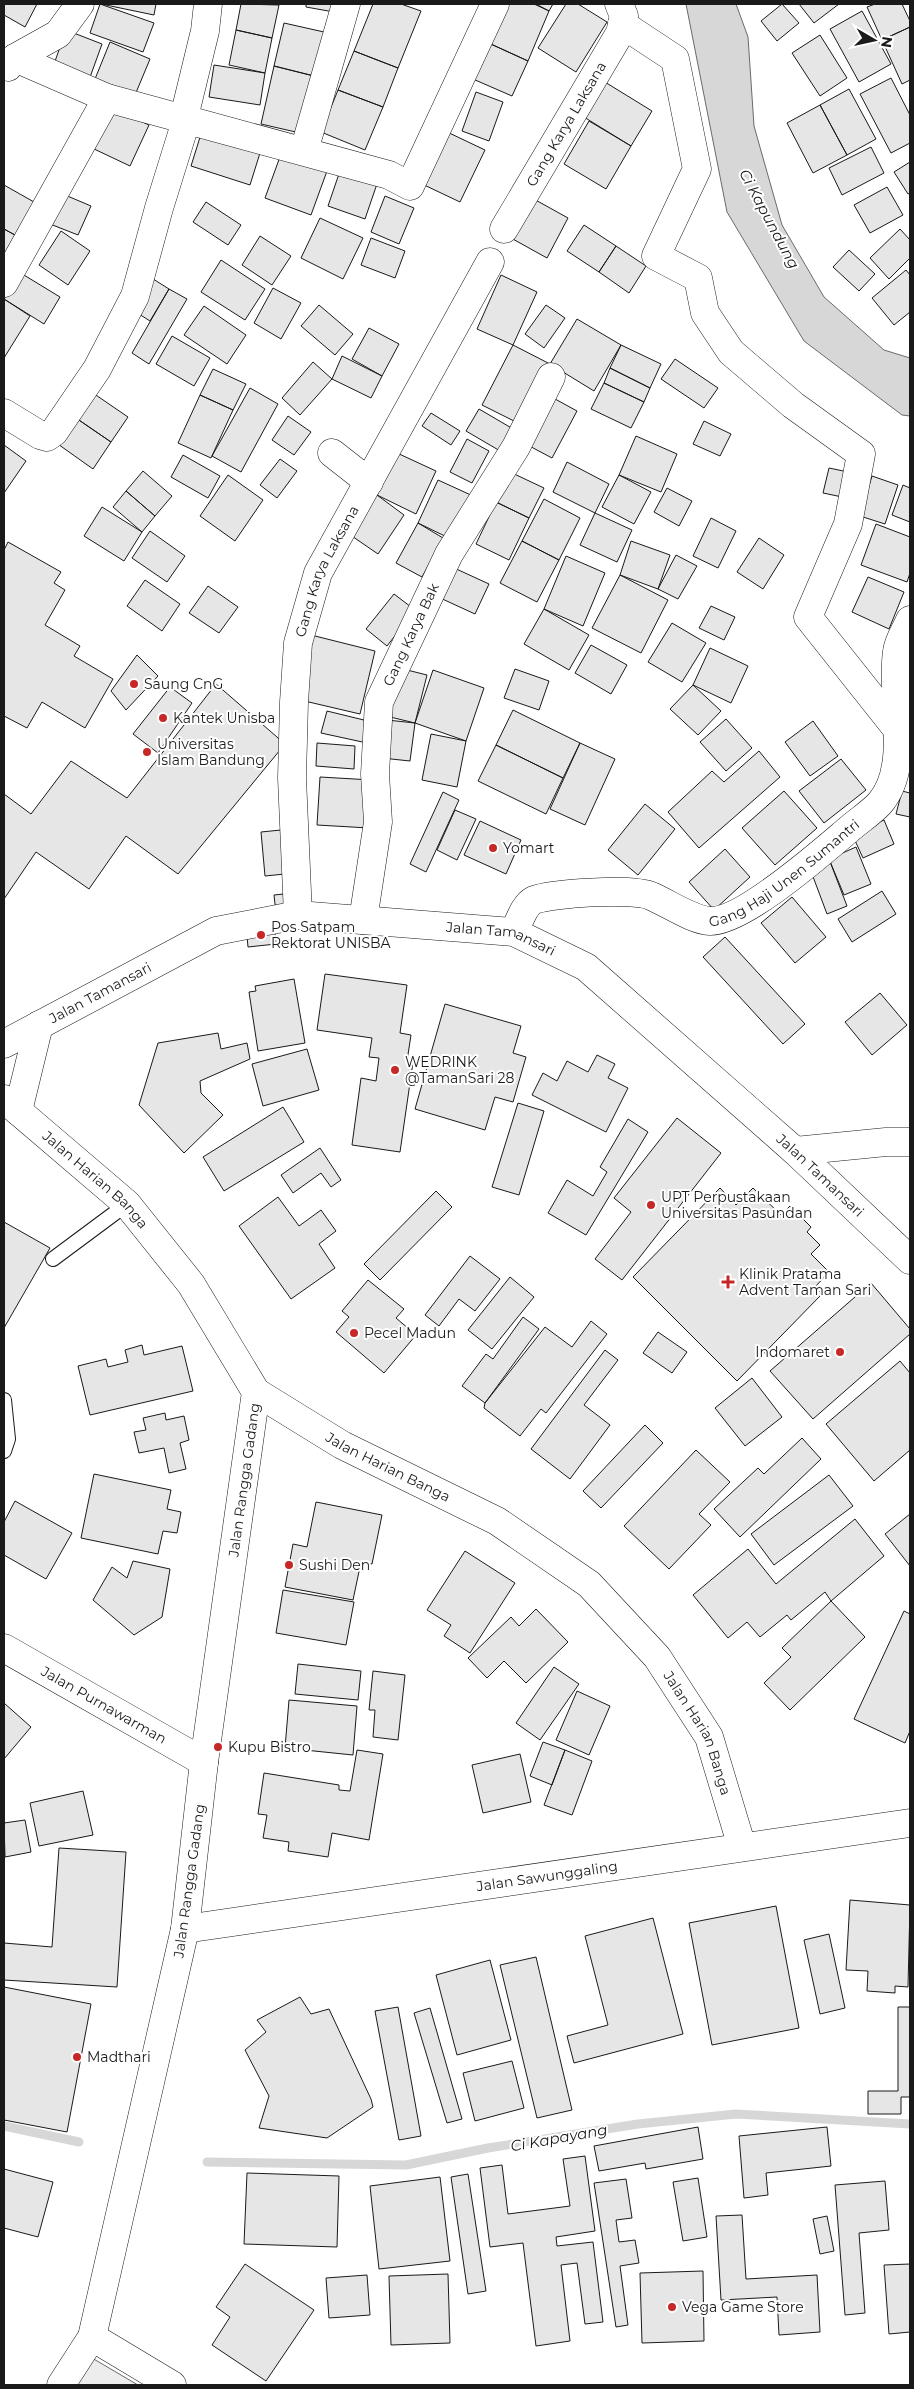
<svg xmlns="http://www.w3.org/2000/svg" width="914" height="2389" viewBox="0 0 914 2389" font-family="Montserrat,sans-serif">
<rect width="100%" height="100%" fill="#fff"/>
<path fill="#ededed" stroke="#6a6a6a" d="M92,2358L138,2385H76Z"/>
<path fill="#d7d7d7" stroke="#6a6a6a" d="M686,4H736L748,37L754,126L782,225L824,297L884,350L910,358V416L902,415L804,341L727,212Z"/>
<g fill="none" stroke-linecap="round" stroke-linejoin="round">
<path stroke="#d7d7d7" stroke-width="9" d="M4,2126L79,2142
M207,2162L406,2165L488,2148L638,2124L736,2114L910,2124"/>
</g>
<path fill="#e6e6e6" stroke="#1a1a1a" d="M4,4H37L25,27L4,15Z
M100,4L154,23L143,52L90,33Z
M101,4H156L154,15Z
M241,4L279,5L272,38L236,30Z
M306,4H335L334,12L306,7Z
M373,4H401L421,11L398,68L354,51Z
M497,4H534L549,11L528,61L482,40Z
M536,4H553L549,11Z
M566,4H578L607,22L576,72L538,48Z
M782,4L799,23L777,41L761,21Z
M799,4H839L814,23Z
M875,4H902L910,21V27L882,40L867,7Z
M862,11L891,64L859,82L830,29Z
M284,23L324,32L314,76L274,66Z
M910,27V80L902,84L882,40Z
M66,30L102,44L89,80L53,67Z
M236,30L272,38L265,73L229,65Z
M820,35L847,78L820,96L792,53Z
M482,40L528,61L512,96L466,76Z
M110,42L150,59L135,95L95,79Z
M354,51L398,68L383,107L338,90Z
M214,65L265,73L260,105L209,97Z
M274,66L314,76L300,133L261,124Z
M891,78L910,115V143L891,153L860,94Z
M600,79L652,111L631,146L579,114Z
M849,89L876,139L847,155L820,105Z
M338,90L383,107L365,150L321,132Z
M476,92L503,102L489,141L462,131Z
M820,105L847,155L813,173L787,123Z
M111,108L149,125L130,166L92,148Z
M589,121L631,146L606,189L564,164Z
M445,131L485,150L460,202L420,183Z
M201,134L260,153L250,185L191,166Z
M871,147L884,173L842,195L829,168Z
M281,154L327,171L311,215L265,198Z
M910,162V193L908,194L894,172Z
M342,165L379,178L365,219L328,206Z
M4,185L34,202L15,235L4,229Z
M887,187L903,215L870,233L854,205Z
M58,192L91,206L78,235L45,222Z
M385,196L414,208L399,244L371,232Z
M532,198L568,218L547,258L511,238Z
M206,202L241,225L228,245L193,222Z
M320,218L363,238L343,279L301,258Z
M584,225L616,246L599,272L567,251Z
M4,229L15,235L4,255Z
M900,229L910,240V258L889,279L870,258Z
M61,231L90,251L68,285L39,265Z
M260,236L291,256L272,285L242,265Z
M371,238L405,251L395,278L361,265Z
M616,246L646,266L629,293L599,272Z
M849,250L875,274L859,291L833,267Z
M221,260L265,289L245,320L201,292Z
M906,270L910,275V312L894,325L872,298Z
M19,272L60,297L44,324L4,299Z
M501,275L537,292L513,345L477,329Z
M150,277L169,289L150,321L131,309Z
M273,288L301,303L281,339L254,323Z
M169,289L187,299L149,364L132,353Z
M4,299L30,316L4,358Z
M319,305L353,334L335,355L301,326Z
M546,305L565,318L544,348L525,334Z
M204,306L246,335L227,364L184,335Z
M577,319L621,345L594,391L550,364Z
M369,328L399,344L382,376L352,359Z
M172,336L210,358L194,386L156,364Z
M513,345L550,364L520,424L482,405Z
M621,345L661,364L650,388L610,368Z
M342,356L382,376L371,398L332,379Z
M675,359L718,388L704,408L661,379Z
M313,362L332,379L300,415L282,398Z
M610,368L650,388L644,402L604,383Z
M213,369L246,384L233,410L200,395Z
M604,383L644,402L631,428L591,409Z
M250,388L278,404L241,472L212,456Z
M90,391L128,417L111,442L73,416Z
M546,394L577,411L552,458L520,441Z
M200,395L233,410L211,458L178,443Z
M479,409L520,433L507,455L466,431Z
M431,413L460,431L451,445L422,426Z
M73,416L111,442L93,469L55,442Z
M288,416L311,432L294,455L272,440Z
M704,421L731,434L720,456L693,444Z
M636,436L677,454L661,492L619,475Z
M467,439L489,451L472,483L450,472Z
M4,445L26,461L4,493Z
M397,453L436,471L416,514L377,495Z
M183,455L220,476L208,498L171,477Z
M280,459L297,471L277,498L260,485Z
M567,462L609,484L595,513L553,492Z
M829,468L853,473L847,498L823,493Z
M143,471L172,496L155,516L126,491Z
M510,472L544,488L529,518L496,502Z
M228,475L263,500L235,541L200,516Z
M619,475L651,492L634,524L602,507Z
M872,476L898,485L885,524L860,516Z
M438,480L473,496L453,540L418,523Z
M903,485L910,488V522L892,515Z
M667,488L692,501L679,526L654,512Z
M126,491L155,516L142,532L113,507Z
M377,495L404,515L378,554L346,532Z
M544,499L580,518L559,560L522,541Z
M496,502L529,518L509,560L476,544Z
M102,507L142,532L124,561L84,536Z
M595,513L632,530L617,562L580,545Z
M711,518L736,531L718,568L693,556Z
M418,523L443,538L422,577L396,563Z
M876,524L910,537V573L907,582L861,565Z
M150,531L185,556L167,582L132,558Z
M759,538L784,555L763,589L737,572Z
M522,541L559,560L537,602L500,583Z
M631,541L670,555L658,589L620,575Z
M8,542L61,572L54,583L65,590L45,625L80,646L74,656L113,679L85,728L42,702L27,728L4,716V550Z
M676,555L697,566L678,599L658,589Z
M566,556L605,573L583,626L544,609Z
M452,567L489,584L475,614L438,597Z
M620,575L668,600L641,653L592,628Z
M868,577L904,592L889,629L852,612Z
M145,580L180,604L162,631L127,606Z
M208,586L238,607L219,633L189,613Z
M394,594L415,610L387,646L366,629Z
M711,606L735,617L724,640L699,628Z
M544,609L589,635L569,670L524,644Z
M672,623L706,643L682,682L648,662Z
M311,635L375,651L360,714L296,699Z
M591,645L627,665L611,694L575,673Z
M710,648L748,666L731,703L693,685Z
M137,655L158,676L126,710L111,691Z
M399,668L427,675L415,723L386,716Z
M515,669L549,681L539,710L504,698Z
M433,670L484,688L466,741L415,723Z
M216,684L285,744L178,874L126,836L89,889L36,852L4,899V794L31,814L71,761L127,798Z
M693,685L721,711L698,735L670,709Z
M170,687L192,703L158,753L133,734Z
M513,710L580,743L563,778L496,745Z
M327,711L372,722L367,743L321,733Z
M726,719L752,748L726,771L700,742Z
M387,720L415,723L410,761L382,758Z
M813,721L838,756L810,776L785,742Z
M431,734L466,741L457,787L422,780Z
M317,743L355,746L354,769L316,766Z
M580,743L615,759L585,825L550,809Z
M496,745L563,778L546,814L478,781Z
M759,751L780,777L699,848L668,812L712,771L724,782Z
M841,759L866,790L824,823L799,791Z
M320,777L372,780L369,828L317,825Z
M784,791L817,828L775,865L742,828Z
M902,791L910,793V817L896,814Z
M443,792L459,800L426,872L410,864Z
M645,804L675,829L638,875L608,850Z
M455,810L476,819L457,860L437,850Z
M884,820L894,844L863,858L852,834Z
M480,821L521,840L506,874L464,855Z
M291,829L295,873L265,876L261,832Z
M856,847L871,884L844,895L829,859Z
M725,849L750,877L714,910L689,882Z
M829,859L847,906L827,914L809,866Z
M882,891L896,914L852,942L838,919Z
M293,893L295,911L276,913L274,895Z
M792,897L826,937L795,963L761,923Z
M274,922L276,944L248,947L246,925Z
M725,937L805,1024L783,1044L703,957Z
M325,974L407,985L400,1033L411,1035L407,1061L413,1062L400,1152L352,1145L361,1078L376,1081L379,1058L369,1057L372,1038L317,1030Z
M294,979L305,1043L258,1051L249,992L256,991L255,986Z
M880,993L907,1025L872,1055L845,1022Z
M445,1004L521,1026L513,1053L526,1057L513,1102L495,1097L485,1130L415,1109Z
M218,1033L221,1049L247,1043L250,1059L200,1081L201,1093L223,1115L184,1153L139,1105L158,1043Z
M307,1049L319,1090L263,1106L252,1064Z
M597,1055L615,1064L608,1078L628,1088L606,1132L532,1095L543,1073L557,1081L567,1061L588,1072Z
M518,1103L544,1111L519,1195L492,1187Z
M283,1107L304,1142L224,1191L203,1157Z
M677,1118L721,1153L622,1280L595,1259L631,1212L614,1198Z
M628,1119L648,1132L586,1235L548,1213L567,1180L593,1196L607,1172L600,1167Z
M320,1148L341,1180L331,1187L321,1173L293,1193L281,1175Z
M720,1188L736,1205L753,1188L781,1215L790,1206L811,1227L807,1232L820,1245L811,1254L829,1272L815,1287L822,1294L737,1381L633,1277Z
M436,1191L452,1207L380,1280L364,1264Z
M278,1197L299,1226L321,1210L336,1231L319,1244L335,1268L291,1299L239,1226Z
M4,1222L50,1248L4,1328Z
M470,1256L500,1279L475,1311L459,1299L439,1326L425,1315Z
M510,1277L534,1297L492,1349L468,1330Z
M368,1280L404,1309L396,1318L416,1335L384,1373L336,1332L349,1317L342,1311Z
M871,1283L910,1329V1334L813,1419L770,1371Z
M523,1317L539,1329L485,1403L462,1386L486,1354L493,1359Z
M591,1321L607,1334L546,1413L541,1409L520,1436L484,1408L485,1403L545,1327L572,1347Z
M658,1332L687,1352L672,1373L643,1353Z
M142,1345L144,1355L182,1346L193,1391L90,1415L78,1366L106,1359L108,1367L128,1362L125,1350Z
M605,1350L618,1360L584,1405L610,1425L570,1479L531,1449Z
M900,1361L910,1373V1450L874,1481L826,1424Z
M752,1378L782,1417L745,1446L715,1408Z
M165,1413L166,1420L184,1416L189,1440L180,1443L186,1469L169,1473L164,1448L139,1453L134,1432L146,1430L143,1418Z
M645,1425L663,1443L601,1508L583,1491Z
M802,1438L821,1459L740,1537L714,1509L758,1468L764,1474Z
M696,1450L730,1482L699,1514L711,1525L669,1569L624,1526Z
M94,1474L171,1490L167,1509L181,1512L177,1533L163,1531L158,1554L81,1538Z
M829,1475L853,1506L774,1565L751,1534Z
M15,1501L72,1533L46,1579L4,1555V1522Z
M316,1502L382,1515L372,1564L361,1562L353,1600L285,1587L293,1544L307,1547Z
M910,1514V1566L885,1534Z
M855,1519L884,1556L831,1601L825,1592L791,1620L787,1615L760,1637L747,1622L728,1638L693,1595L748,1549L776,1584Z
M465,1551L515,1583L470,1653L444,1636L451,1625L427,1610Z
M133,1561L170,1569L162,1617L134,1635L93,1600L112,1567L127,1578Z
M283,1590L354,1602L346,1645L276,1633Z
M831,1601L865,1637L790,1710L764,1683L791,1657L782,1648Z
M536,1609L568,1642L526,1683L504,1661L487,1678L468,1658L511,1617L519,1626Z
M904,1611L910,1614V1731L905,1743L854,1719Z
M298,1664L361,1671L358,1700L295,1694Z
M554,1667L579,1684L540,1740L516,1723Z
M373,1671L405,1675L398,1740L373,1737L375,1710H369Z
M577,1691L610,1706L589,1755L556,1740Z
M289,1700L357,1706L353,1755L285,1748Z
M4,1703L31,1727L4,1759Z
M543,1742L565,1750L552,1785L530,1776Z
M357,1750L383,1754L369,1840L332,1833L328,1857L288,1851L289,1842L263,1838L267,1815L258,1814L264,1773L339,1785V1790L350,1791Z
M565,1750L592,1761L572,1815L544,1805Z
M520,1754L531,1802L483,1813L472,1765Z
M83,1791L93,1835L39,1846L30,1803Z
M25,1820L31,1852L5,1857L4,1823Z
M59,1848L126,1852L117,1987L4,1980V1943L52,1947Z
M850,1900L910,1905L908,1987L895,1986V1993L867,1991L868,1971L846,1970Z
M776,1906L799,2028L712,2045L689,1923Z
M653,1918L683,2034L574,2063L567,2036L608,2025L585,1936Z
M829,1934L845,2008L820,2014L804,1940Z
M536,1957L572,2110L537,2118L500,1965Z
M490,1960L511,2040L457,2055L436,1975Z
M4,1987L91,2004L67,2132L4,2120Z
M300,1997L311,2014L329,2009L371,2099L373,2107L327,2138L259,2128L269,2096L245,2050L266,2032L257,2020Z
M398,2007L421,2136L399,2140L375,2011Z
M898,2007H910V2097H901V2114H868V2091H898Z
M430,2008L462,2119L447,2123L414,2013Z
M512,2061L524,2108L475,2121L463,2073Z
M698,2127L703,2159L646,2169L645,2163L599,2171L594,2146Z
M827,2127L831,2166L766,2173L768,2195L744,2198L739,2136Z
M585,2156L595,2231L556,2237L557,2246L593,2242L603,2322L585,2324L577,2263L561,2265L570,2341L536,2346L523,2243L490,2247L480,2168L502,2165L508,2214L570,2206L563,2159Z
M4,2169L53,2182L38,2237L4,2228Z
M247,2173L339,2176L337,2247L244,2244Z
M468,2174L486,2291L468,2294L451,2177Z
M440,2177L450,2261L379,2269L370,2186Z
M698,2178L707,2237L683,2241L673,2182Z
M626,2179L632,2218L616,2220L619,2242L635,2240L639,2263L620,2266L628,2325L616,2327L594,2183Z
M885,2181L889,2230L859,2233L865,2313L845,2315L835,2185Z
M742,2215L746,2279L817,2275L820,2332L779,2335L777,2297L721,2300L716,2216Z
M827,2216L834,2251L820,2254L813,2219Z
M245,2264L314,2310L266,2381L212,2345L230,2317L216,2307Z
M910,2264V2332L889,2334L884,2265Z
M703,2271L704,2341L642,2343L640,2273Z
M448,2274L450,2343L391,2345L389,2276Z
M367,2275L370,2315L329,2318L326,2278Z"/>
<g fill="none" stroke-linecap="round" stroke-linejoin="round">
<g stroke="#1a1a1a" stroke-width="16">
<path id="service" d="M53,1259L127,1204
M4,1400L8,1439L4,1451"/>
</g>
<g stroke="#1a1a1a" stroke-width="29">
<g id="minor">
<path d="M622,24L675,59L697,169L656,256L698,278L705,313L731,352L793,405L861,454L848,524L808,617L897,729"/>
<path d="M15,58L107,98L389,175L410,186L495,4"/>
<path d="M8,67L15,58L58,34L80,4"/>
<path d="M304,151L346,4"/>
<path id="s1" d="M504,229L620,33L624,16L619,4"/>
<path d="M4,283L107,98"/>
<path d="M4,413L40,435L47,437L54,432L97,369L135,296L159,208L186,121V109L205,31L208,4"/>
<path d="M332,453L369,482"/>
<path id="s2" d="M298,915L292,778L294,702L298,643L318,573L490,262"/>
<path id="s3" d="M363,920L378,822L375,774L379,702L449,554L516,447L551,377"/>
<path id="s4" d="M514,932C519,922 524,905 534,900C552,893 634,888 651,896C668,903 692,920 710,921C743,922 822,852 848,830C858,821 871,813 880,803C912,766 890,697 897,652C898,641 906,630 910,620"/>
<path d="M795,1151L886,1142H910"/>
<path id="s5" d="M256,1392L342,1445L497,1521L589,1584L657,1657L709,1737L742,1847"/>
</g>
</g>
<g stroke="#1a1a1a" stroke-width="29">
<g id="tertiary">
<path id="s6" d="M4,1099L127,1204L191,1284L256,1392L204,1762L185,1929L92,2337L61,2385"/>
<path d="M18,1111L39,1025"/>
<path id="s7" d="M4,1648L204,1762"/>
<path id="s8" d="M185,1929L910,1823"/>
<path d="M92,2337L172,2385"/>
</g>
</g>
<g stroke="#1a1a1a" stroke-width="29">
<g id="secondary">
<path id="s9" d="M4,1044L216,931L298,915L514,932L586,967L795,1151L910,1260"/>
</g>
</g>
<use href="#service" stroke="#fff" stroke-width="14"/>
<use href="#minor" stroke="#fff" stroke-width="28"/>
<use href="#tertiary" stroke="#fff" stroke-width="28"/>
<use href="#secondary" stroke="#fff" stroke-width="28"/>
</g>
<g fill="#c62828" stroke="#fff" stroke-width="2">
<circle cx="134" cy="684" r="5"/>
<circle cx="163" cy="718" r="5"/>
<circle cx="147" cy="752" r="5"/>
<circle cx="493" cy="848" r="5"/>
<circle cx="261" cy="935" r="5"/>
<circle cx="395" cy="1070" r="5"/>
<circle cx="651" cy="1205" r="5"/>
<path d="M725.5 1274.5h5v5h5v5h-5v5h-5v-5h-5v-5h5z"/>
<circle cx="354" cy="1333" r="5"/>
<circle cx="840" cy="1352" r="5"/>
<circle cx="289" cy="1565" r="5"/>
<circle cx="218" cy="1747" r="5"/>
<circle cx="77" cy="2057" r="5"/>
<circle cx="672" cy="2307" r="5"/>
</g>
<g text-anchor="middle" stroke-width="4" stroke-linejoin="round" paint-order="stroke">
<g font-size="14" fill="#1a1a1a" stroke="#fff">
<text dy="5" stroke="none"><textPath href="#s1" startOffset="122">Gang Karya Laksana</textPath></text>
<text dy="5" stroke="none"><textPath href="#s2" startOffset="350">Gang Karya Laksana</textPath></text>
<text dy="5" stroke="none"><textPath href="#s3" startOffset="294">Gang Karya Bak</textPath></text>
<text dy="5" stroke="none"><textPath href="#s4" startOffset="310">Gang Haji Unen Sumantri</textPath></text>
<text dy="5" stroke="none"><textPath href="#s9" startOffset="529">Jalan Tamansari</textPath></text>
<text dy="5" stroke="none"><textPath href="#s9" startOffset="109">Jalan Tamansari</textPath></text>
<text dy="5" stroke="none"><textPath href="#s9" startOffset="934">Jalan Tamansari</textPath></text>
<text dy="5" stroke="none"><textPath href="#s6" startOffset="122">Jalan Harian Banga</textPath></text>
<text dy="5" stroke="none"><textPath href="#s5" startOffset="152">Jalan Harian Banga</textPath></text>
<text transform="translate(244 1480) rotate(-82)" y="5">Jalan Rangga Gadang</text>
<text dy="5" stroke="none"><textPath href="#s7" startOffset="115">Jalan Purnawarman</textPath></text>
<text dy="5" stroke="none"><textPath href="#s5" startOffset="572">Jalan Harian Banga</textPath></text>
<text dy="5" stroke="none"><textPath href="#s8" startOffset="366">Jalan Sawunggaling</textPath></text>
<text transform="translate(189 1881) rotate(-82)" y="5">Jalan Rangga Gadang</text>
</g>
<g font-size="14" fill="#1a1a1a" stroke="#fff" text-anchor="start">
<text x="144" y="689">Saung CnG</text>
<text x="173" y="723">Kantek Unisba</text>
<text x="157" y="749">Universitas<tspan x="157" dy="16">Islam Bandung</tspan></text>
<text x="503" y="853">Yomart</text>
<text x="271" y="932">Pos Satpam<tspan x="271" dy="16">Rektorat UNISBA</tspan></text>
<text x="405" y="1067">WEDRINK<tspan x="405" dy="16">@TamanSari 28</tspan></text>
<text x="661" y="1202">UPT Perpustakaan<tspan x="661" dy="16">Universitas Pasundan</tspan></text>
<text x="739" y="1279">Klinik Pratama<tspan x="739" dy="16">Advent Taman Sari</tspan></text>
<text x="364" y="1338">Pecel Madun</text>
<text x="830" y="1357" text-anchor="end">Indomaret</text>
<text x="299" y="1570">Sushi Den</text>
<text x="228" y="1752">Kupu Bistro</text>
<text x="87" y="2062">Madthari</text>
<text x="682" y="2312">Vega Game Store</text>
</g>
<g font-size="15" font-style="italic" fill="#1a1a1a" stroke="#fff">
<text transform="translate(769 219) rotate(62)" y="5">Ci Kapundung</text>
<text transform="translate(559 2138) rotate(-10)" y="5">Ci Kapayang</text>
</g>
</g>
<rect width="914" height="2389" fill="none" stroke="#1a1a1a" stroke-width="10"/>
<g transform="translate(874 40) rotate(99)" stroke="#ffffff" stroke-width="4" paint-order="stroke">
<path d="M0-4L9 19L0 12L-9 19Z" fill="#1a1a1a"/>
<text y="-8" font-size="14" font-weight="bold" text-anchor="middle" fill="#1a1a1a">N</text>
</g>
</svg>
